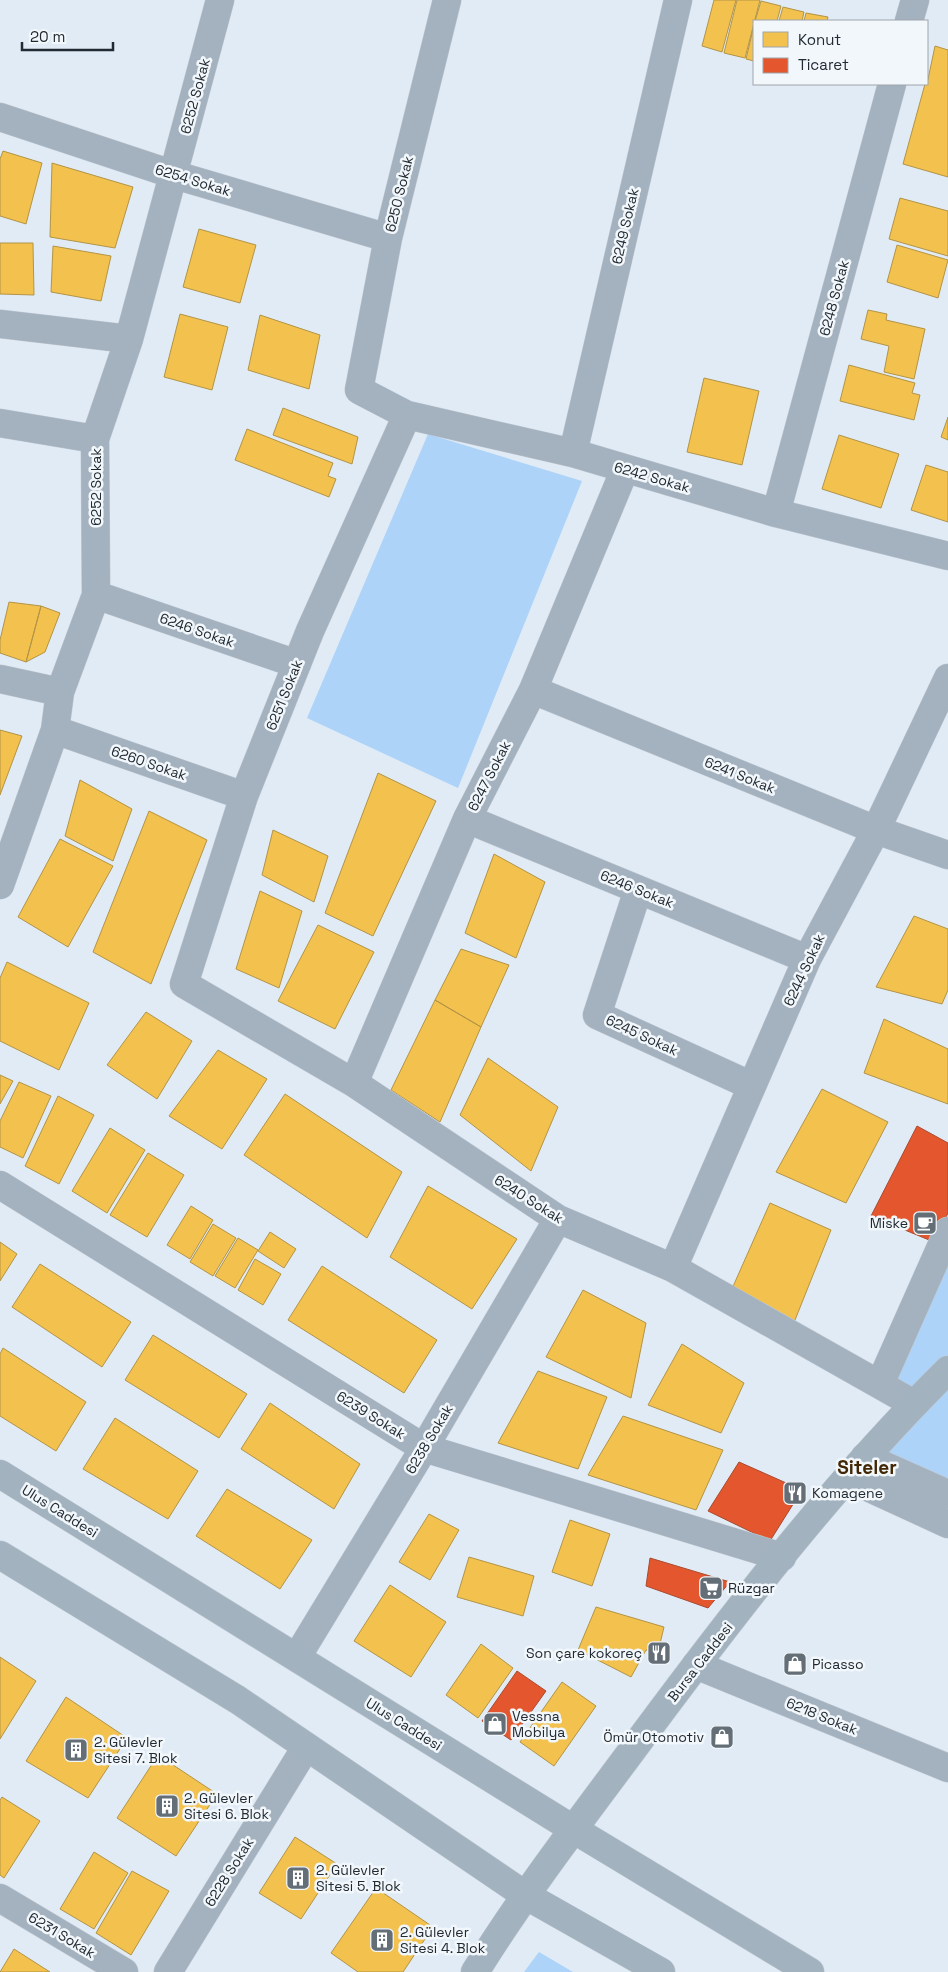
<svg xmlns="http://www.w3.org/2000/svg" width="948" height="1972" viewBox="0 0 948 1972" font-family="'Space Grotesk',sans-serif">
<rect width="100%" height="100%" fill="#e0ebf6"/>
<path fill="#add3f8" d="M428,434L582,481L458,788L307,718Z
M948,1231V1370L914,1404L880,1384Z
M948,1372V1494L865,1457Z
M539,1952L573,1972H524Z"/>
<path fill="#f2c14e" stroke="#b39446" d="M714,0H736L722,52L702,46Z
M737,0H760L745,58L724,53Z
M761,1L781,6L777,21H755Z
M783,7L804,12L802,21H779Z
M806,13L828,17L827,21H804Z
M754,25V61L746,59Z
M935,46L948,50V177L903,164L925,84H927Z
M3,151L42,163L26,224L0,216V159Z
M52,163L133,187L115,248L50,237Z
M900,198L948,211V256L889,239Z
M199,229L256,245L240,303L183,287Z
M0,243H33L34,295L0,294Z
M897,245L948,260L938,298L887,282Z
M53,246L111,256L101,301L51,292Z
M868,310L887,314L886,320L925,329L914,379L884,372L889,346L861,339Z
M180,314L228,327L212,390L164,377Z
M260,315L320,335L309,389L248,370Z
M849,365L915,383L912,393L920,395L914,420L840,401Z
M704,378L759,391L742,465L687,452Z
M283,408L358,437L352,464L273,435Z
M948,417V440L941,437Z
M247,429L333,463L328,476L336,479L329,497L235,460Z
M839,435L899,454L881,508L822,489Z
M926,465L948,472V522L911,510Z
M9,602L41,606L26,662L0,653V640Z
M41,606L60,613L45,652L26,662Z
M0,730L22,736L0,795Z
M378,773L436,801L373,936L325,913Z
M80,780L132,809L113,861L65,836Z
M149,811L207,840L151,984L93,952Z
M273,830L328,856L314,902L262,875Z
M60,839L113,866L68,947L18,917Z
M494,854L545,882L516,958L465,933Z
M260,891L302,911L279,988L236,969Z
M914,916L948,929V990L942,1004L876,987Z
M318,925L374,952L335,1029L278,1001Z
M461,949L509,965L481,1027L435,1000Z
M7,962L89,1003L59,1070L0,1041V978Z
M435,1000L481,1027L440,1122L391,1090Z
M146,1012L192,1041L157,1099L107,1065Z
M884,1019L948,1049V1104L864,1073Z
M218,1050L267,1079L222,1149L169,1116Z
M488,1058L558,1107L531,1171L460,1115Z
M0,1075L13,1081L0,1104Z
M19,1082L51,1096L23,1158L0,1147V1121Z
M822,1089L888,1122L846,1203L776,1172Z
M285,1094L402,1172L367,1238L244,1155Z
M58,1096L94,1115L59,1184L25,1166Z
M110,1128L145,1150L107,1213L72,1191Z
M148,1153L184,1175L147,1237L110,1215Z
M428,1186L517,1239L472,1309L390,1257Z
M770,1203L831,1230L793,1325L731,1291Z
M191,1206L213,1220L190,1259L167,1245Z
M213,1224L236,1238L213,1276L190,1262Z
M270,1232L296,1249L284,1268L258,1251Z
M238,1238L258,1250L235,1288L215,1276Z
M0,1242L17,1254L0,1281Z
M255,1259L281,1274L263,1305L238,1290Z
M40,1264L131,1322L102,1367L12,1307Z
M322,1266L437,1340L404,1393L288,1320Z
M583,1290L646,1323L631,1398L546,1357Z
M153,1335L247,1394L219,1438L125,1380Z
M682,1344L744,1383L721,1433L648,1405Z
M3,1348L86,1402L56,1451L0,1416V1354Z
M538,1371L607,1397L578,1469L498,1443Z
M270,1403L360,1464L334,1509L241,1449Z
M623,1416L723,1450L696,1510L588,1475Z
M115,1418L198,1471L168,1519L83,1469Z
M227,1489L312,1540L280,1589L196,1536Z
M429,1514L459,1530L430,1580L399,1562Z
M570,1520L610,1534L592,1586L552,1572Z
M469,1557L534,1576L523,1616L457,1597Z
M390,1585L446,1622L411,1677L354,1641Z
M596,1607L664,1627L658,1652L646,1650L631,1677L578,1650Z
M481,1644L513,1668L478,1718L446,1695Z
M0,1657L36,1681L0,1739Z
M562,1682L596,1706L554,1766L520,1742Z
M66,1697L127,1738L88,1798L26,1761Z
M158,1755L217,1794L176,1856L117,1818Z
M2,1797L40,1821L4,1878L0,1875V1800Z
M295,1837L337,1864L301,1919L259,1893Z
M94,1852L128,1873L94,1929L60,1909Z
M132,1871L169,1891L131,1955L96,1933Z
M376,1888L433,1927L403,1972H358L331,1953Z
M14,1949L50,1972H0Z"/>
<path fill="#e4572e" stroke="#aa4a2f" d="M917,1126L948,1143V1213L934,1242L871,1216Z
M739,1462L802,1490L770,1541L708,1511Z
M650,1558L730,1582L708,1608L646,1586Z
M517,1671L546,1691L511,1740L482,1721Z"/>
<g fill="none" stroke-linecap="round" stroke-linejoin="round">
<g stroke="#bfc8d1" stroke-width="29">
<path id="minor" d="M447,0L388,238L359,390L407,415L573,453L776,513L948,556
M909,21L915,0
M0,117L175,175L388,238
M0,324L129,339
M407,415L310,631L244,796L184,984L354,1083L558,1219L673,1268L914,1404
M0,423L95,439
M573,453L678,0
M776,513L892,84
M96,595L297,664
M0,679L60,692
M533,690L876,830L948,855
M55,730L244,796
M467,819L807,959
M0,885L55,730L60,692L96,595L95,439L129,339L220,0
M638,890L597,1015L752,1086
M354,1083L467,819L533,690L625,469
M0,1185L424,1448L782,1557
M673,1268L807,959L876,830L948,678
M880,1384L948,1231
M865,1457L948,1494
M848,1478L948,1524
M297,1657L424,1448L558,1219
M696,1665L948,1768
M0,1898L124,1972
M168,1972L306,1747"/>
</g>
<g stroke="#bfc8d1" stroke-width="29">
<path id="major" d="M0,1474L573,1829L810,1972
M0,1555L238,1700L525,1895L661,1972
M475,1972C526,1890 585,1814 642,1737C737,1609 835,1482 948,1370"/>
</g>
<use href="#minor" stroke="#a4b1bf" stroke-width="28"/>
<use href="#major" stroke="#a2b2bf" stroke-width="28"/>
</g>
<defs>
<g id="cafe-square" transform="scale(1.25)"><rect x="-9" y="-9" width="18" height="18" rx="4" fill="#646e77" stroke="#f2f7fb"/><path d="M-5.5-4.5H6V0H3Q3 3.5 0 3.5H-2.5Q-5.5 3.5-5.5 0ZM3-3.2v2h1.7v-2ZM-6 4.5H4V6H-6Z" fill="#fff"/></g>
<g id="restaurant-square" transform="scale(1.25)"><rect x="-9" y="-9" width="18" height="18" rx="4" fill="#646e77" stroke="#f2f7fb"/><path d="M-5-6h1v4h1v-4h1v4h1v-4h1v5L-1.5 .5V6h-2V.5L-5-1ZM5-6V6H3V1.5H1.5Q1.5-4 5-6Z" fill="#fff"/></g>
<g id="supermarket-square" transform="scale(1.25)"><rect x="-9" y="-9" width="18" height="18" rx="4" fill="#646e77" stroke="#f2f7fb"/><path d="M-6-5.5h2.5l.6 2H6L4.5 2H-2.5L-4.4-4H-6ZM-1.5 3.2a1.3 1.3 0 1 0 .1 0ZM3 3.2a1.3 1.3 0 1 0 .1 0Z" fill="#fff"/></g>
<g id="shop-square" transform="scale(1.25)"><rect x="-9" y="-9" width="18" height="18" rx="4" fill="#646e77" stroke="#f2f7fb"/><path d="M-5-2.5h2.3a2.7 3.5 0 0 1 5.4 0H5L5.5 6h-11ZM-1.5-2.5h3a1.5 2.3 0 0 0-3 0Z" fill="#fff"/></g>
<g id="building-square" transform="scale(1.25)"><rect x="-9" y="-9" width="18" height="18" rx="4" fill="#646e77" stroke="#f2f7fb"/><path d="M-4-6H4V6H1V3H-1V6H-4ZM-2.5-4.3h1.7v1.8h-1.7ZM.8-4.3h1.7v1.8H.8ZM-2.5-1h1.7V.8h-1.7ZM.8-1h1.7V.8H.8Z" fill="#fff"/></g>
</defs>
<g fill-rule="evenodd">
<use href="#cafe-square" x="925" y="1223"/>
<use href="#restaurant-square" x="795" y="1493"/>
<use href="#supermarket-square" x="711" y="1588"/>
<use href="#restaurant-square" x="659" y="1653"/>
<use href="#shop-square" x="795" y="1664"/>
<use href="#shop-square" x="495" y="1724"/>
<use href="#shop-square" x="722" y="1737"/>
<use href="#building-square" x="76" y="1750"/>
<use href="#building-square" x="167" y="1806"/>
<use href="#building-square" x="298" y="1878"/>
<use href="#building-square" x="382" y="1940"/>
</g>
<g text-anchor="middle" stroke-width="5" stroke-linejoin="round" paint-order="stroke">
<g font-size="14" fill="#212a32" stroke="#f2f7fb">
<text transform="translate(195 96) rotate(-75)" y="5">6252 Sokak</text>
<text transform="translate(193 180) rotate(17)" y="5">6254 Sokak</text>
<text transform="translate(399 194) rotate(-76)" y="5">6250 Sokak</text>
<text transform="translate(625 226) rotate(-77)" y="5">6249 Sokak</text>
<text transform="translate(834 298) rotate(-75)" y="5">6248 Sokak</text>
<text transform="translate(652 477) rotate(16)" y="5">6242 Sokak</text>
<text transform="translate(96 487) rotate(-90)" y="5">6252 Sokak</text>
<text transform="translate(197 630) rotate(19)" y="5">6246 Sokak</text>
<text transform="translate(284 695) rotate(-68)" y="5">6251 Sokak</text>
<text transform="translate(149 763) rotate(19)" y="5">6260 Sokak</text>
<text transform="translate(740 775) rotate(22)" y="5">6241 Sokak</text>
<text transform="translate(489 776) rotate(-63)" y="5">6247 Sokak</text>
<text transform="translate(637 889) rotate(22)" y="5">6246 Sokak</text>
<text transform="translate(804 970) rotate(-65)" y="5">6244 Sokak</text>
<text transform="translate(642 1035) rotate(25)" y="5">6245 Sokak</text>
<text transform="translate(529 1199) rotate(32)" y="5">6240 Sokak</text>
<text transform="translate(371 1415) rotate(32)" y="5">6239 Sokak</text>
<text transform="translate(429 1439) rotate(-59)" y="5">6238 Sokak</text>
<text transform="translate(60 1511) rotate(32)" y="5">Ulus Caddesi</text>
<text transform="translate(700 1662) rotate(-52)" y="5">Bursa Caddesi</text>
<text transform="translate(822 1716) rotate(22)" y="5">6218 Sokak</text>
<text transform="translate(404 1724) rotate(32)" y="5">Ulus Caddesi</text>
<text transform="translate(229 1872) rotate(-58)" y="5">6228 Sokak</text>
<text transform="translate(62 1935) rotate(31)" y="5">6231 Sokak</text>
</g>
<g font-size="14" fill="#212a32" stroke="#f2f7fb" text-anchor="start">
<text x="908" y="1228" text-anchor="end">Miske</text>
<text x="812" y="1498">Komagene</text>
<text x="728" y="1593">Rüzgar</text>
<text x="642" y="1658" text-anchor="end">Son çare kokoreç</text>
<text x="812" y="1669">Picasso</text>
<text x="512" y="1721">Vessna<tspan x="512" dy="16">Mobilya</tspan></text>
<text x="704" y="1742" text-anchor="end">Ömür Otomotiv</text>
<text x="94" y="1747">2. Gülevler<tspan x="94" dy="16">Sitesi 7. Blok</tspan></text>
<text x="184" y="1803">2. Gülevler<tspan x="184" dy="16">Sitesi 6. Blok</tspan></text>
<text x="316" y="1875">2. Gülevler<tspan x="316" dy="16">Sitesi 5. Blok</tspan></text>
<text x="400" y="1937">2. Gülevler<tspan x="400" dy="16">Sitesi 4. Blok</tspan></text>
</g>
<g font-size="19" font-weight="bold" fill="#412705" stroke="#f2f7fb">
<text x="867" y="1474">Siteler</text>
</g>
</g>
<rect x="753" y="20" width="175" height="65" fill="#f2f7fb" stroke="#9ea5ab"/>
<rect x="763" y="32" width="25" height="15" fill="#f2c14e" stroke="#9ea5ab"/>
<text x="798" y="45" font-size="15" fill="#212a32">Konut</text>
<rect x="763" y="58" width="25" height="15" fill="#e4572e" stroke="#9ea5ab"/>
<text x="798" y="70" font-size="15" fill="#212a32">Ticaret</text>
<path d="M22 42v8h91v-8" fill="none" stroke="#212a32" stroke-width="2.5"/>
<text x="30" y="42" font-size="15" fill="#212a32" stroke="#f2f7fb" stroke-width="4" paint-order="stroke">20 m</text>
</svg>
